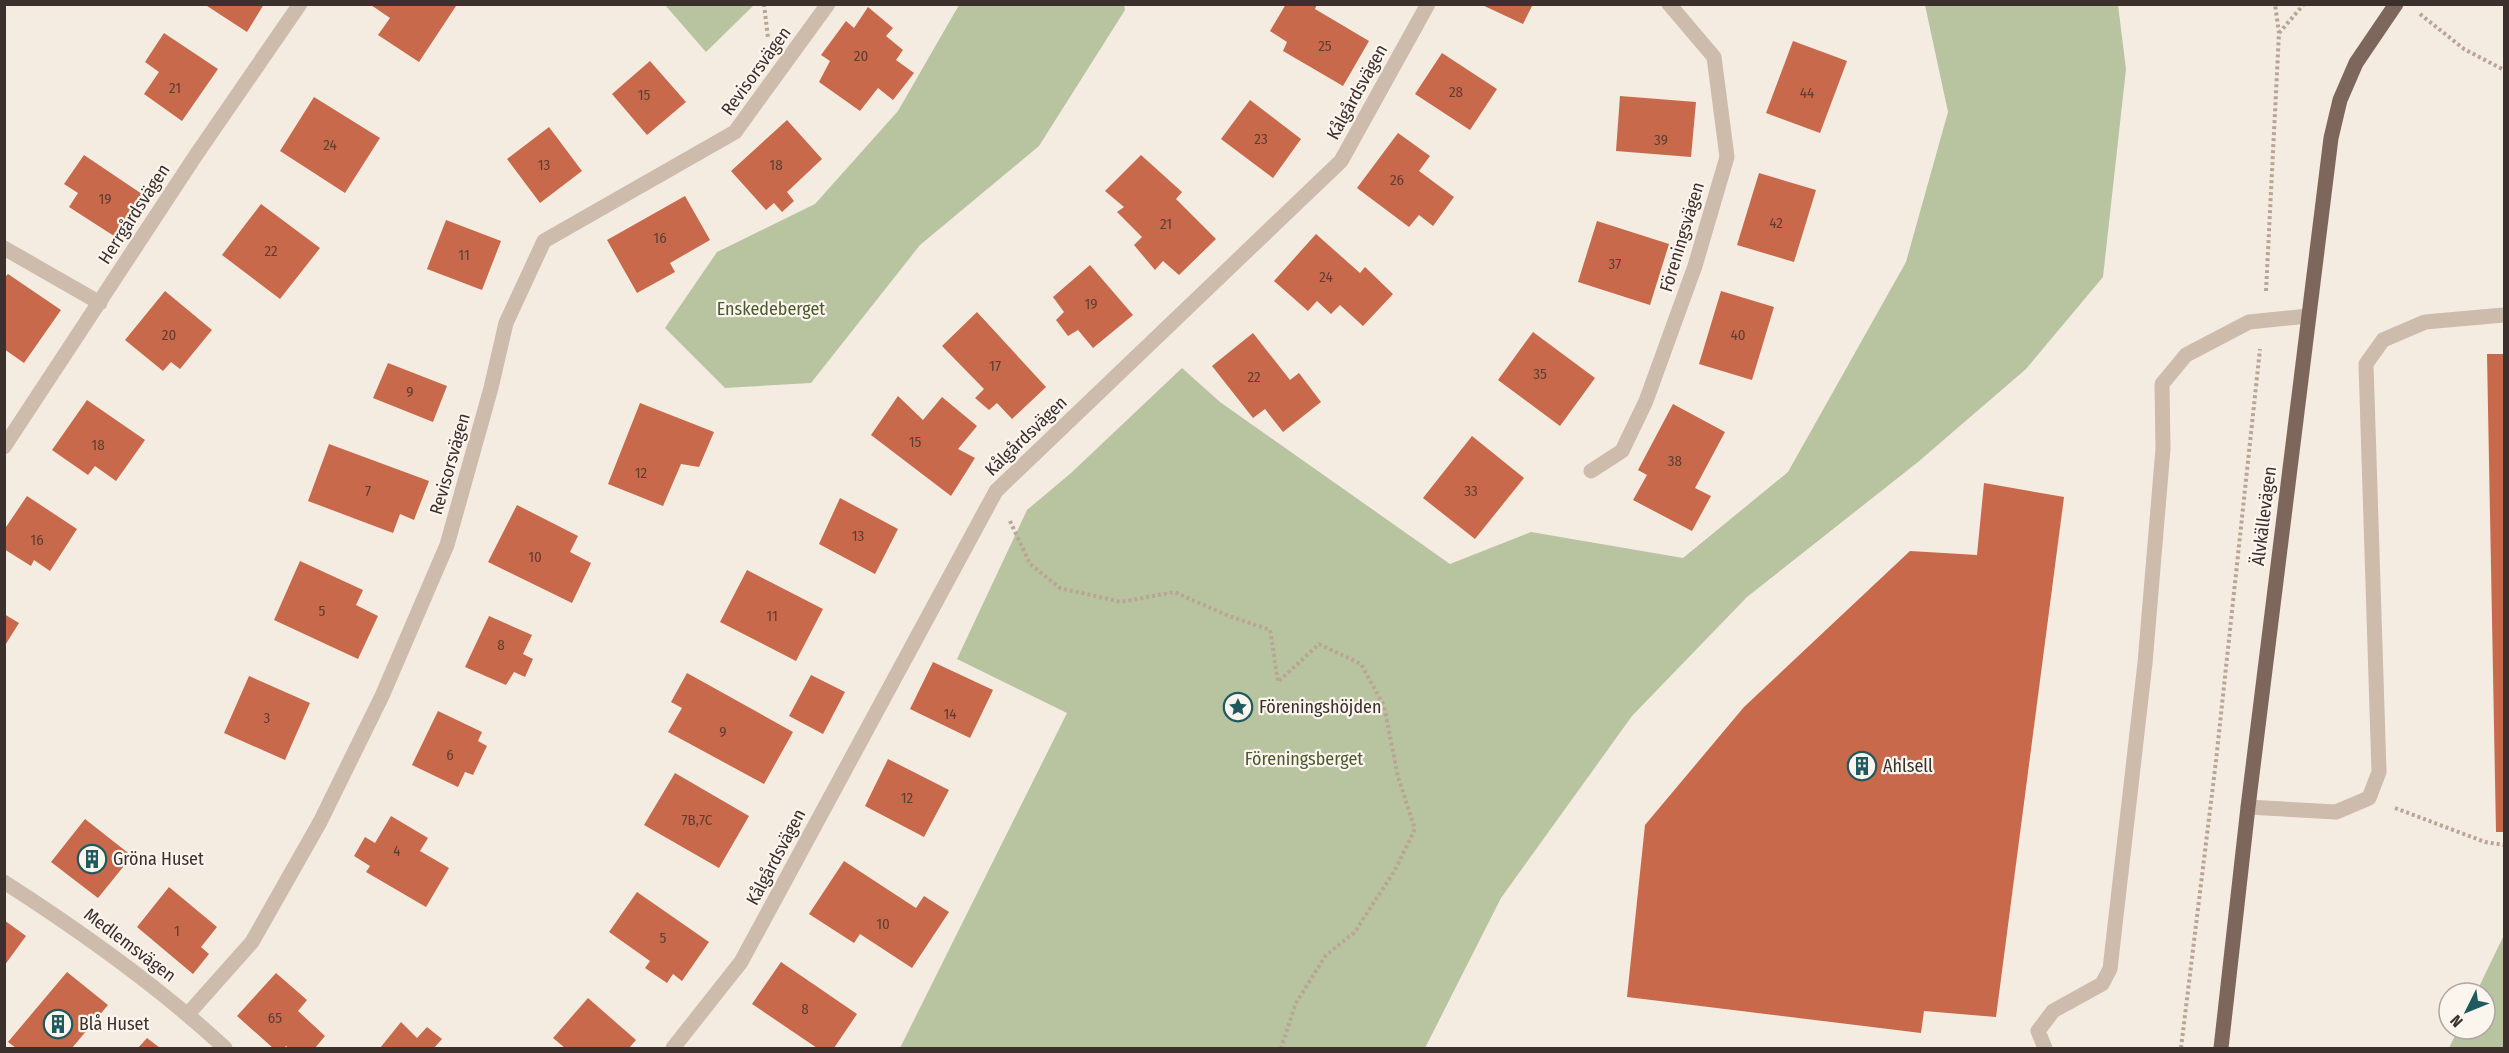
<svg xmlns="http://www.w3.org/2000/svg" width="2509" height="1053" viewBox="0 0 2509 1053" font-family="'Fira Sans Condensed',sans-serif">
<rect width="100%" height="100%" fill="#f4ebe1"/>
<path fill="#b8c4a0" d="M665,5H754L706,52Z
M959,5L1124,4L1125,10L1039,146L920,245L811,383L725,388L665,328L717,252L815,204L898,111Z
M1925,5H2118L2126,69L2103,277L2026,369L1918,462L1747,597L1632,716L1501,898L1425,1048H900L1067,713L957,659L1027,510L1071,473L1182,368L1220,402L1450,564L1531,532L1683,558L1788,472L1906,262L1948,112Z
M2504,935V1048H2449L2458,1029H2485V993H2476Z"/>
<path fill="#c8694b" d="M204,4H264L247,32Z
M1286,4H1317L1315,9L1369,41L1343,86L1283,51L1287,42L1270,31Z
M1480,4H1533L1523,24Z
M371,5H454L456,6L419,62L378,35L390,18Z
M868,7L893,28L886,36L903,50L896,60L914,73L893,100L878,88L860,111L819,82L830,61L821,55L846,21L854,28Z
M164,33L218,69L182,121L144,94L159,72L145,62Z
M1793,41L1847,61L1820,133L1766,113Z
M1442,53L1497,89L1470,130L1415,94Z
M650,61L686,102L647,135L612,94Z
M1620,96L1696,102L1691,157L1616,151Z
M314,97L380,138L345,193L280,151Z
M1250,100L1301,139L1273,178L1221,139Z
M787,120L822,159L787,192L794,201L782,212L774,203L766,210L731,171Z
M549,127L582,171L540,203L507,159Z
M1398,133L1430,156L1419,171L1454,197L1433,226L1419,215L1409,227L1357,188Z
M84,155L142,194L114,236L69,207L78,193L64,184Z
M1141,155L1182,192L1176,199L1216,239L1179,275L1163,261L1155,270L1134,245L1142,237L1117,212L1124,207L1105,191Z
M1759,173L1816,190L1794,262L1737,245Z
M685,196L710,240L670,263L675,272L637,293L607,240Z
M261,204L320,248L280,299L222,255Z
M446,220L501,241L482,290L427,269Z
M1597,221L1669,244L1650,305L1578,282Z
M1316,234L1360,273L1365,267L1393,294L1363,326L1340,305L1331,314L1317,301L1308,311L1274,281Z
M1090,265L1133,315L1093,348L1078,330L1068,336L1056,320L1064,312L1053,297Z
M8,274L61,310L24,363L4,349V278Z
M165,291L212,330L180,369L171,362L163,371L125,340Z
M1721,291L1774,307L1752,380L1699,364Z
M977,312L1046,387L1012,419L997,403L989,410L975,398L984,389L942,346Z
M1533,332L1595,378L1560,426L1498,380Z
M1253,333L1290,380L1299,373L1321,402L1283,432L1265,409L1253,418L1212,366Z
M2487,354H2504V832H2496Z
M388,363L447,386L433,422L373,398Z
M898,396L923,420L942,397L977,426L958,449L975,458L951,496L871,435Z
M87,400L145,440L116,481L95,466L88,475L52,450Z
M640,403L714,432L699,467L681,464L663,506L608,484Z
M1673,404L1725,432L1695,488L1711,496L1692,531L1633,500L1647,475L1638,470Z
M1472,436L1524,478L1475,539L1423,498Z
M329,444L429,481L414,520L400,514L393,533L308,501Z
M1984,483L2064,497L1996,1017L1924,1011L1921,1033L1627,997L1645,825L1744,707L1910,551L1977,555Z
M27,496L77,529L50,571L34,560L31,566L4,549V530Z
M840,498L898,529L875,574L819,544Z
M517,505L578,536L570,552L591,563L572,603L488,562Z
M300,561L363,590L356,605L378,616L358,659L274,620Z
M747,570L823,609L796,661L720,622Z
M4,614L19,623L4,647Z
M489,616L532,635L523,654L533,659L525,677L514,672L506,685L465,667Z
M933,662L993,690L970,738L910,709Z
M687,673L793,732L764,784L668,732L682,708L671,702Z
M811,675L845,692L823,734L789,716Z
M249,676L310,703L285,760L224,733Z
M438,711L482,732L478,741L487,746L473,775L465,772L458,787L412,765Z
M888,759L949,790L924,837L865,806Z
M675,773L749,816L719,868L644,825Z
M391,816L428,838L420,851L449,868L426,907L366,872L370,866L354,856L365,837L375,843Z
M85,819L132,856L98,898L51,862Z
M844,861L916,908L924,896L949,912L912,968L860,934L854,943L809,914Z
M169,887L217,927L201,947L209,954L193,974L137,927Z
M637,892L709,942L682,981L673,974L667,983L645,968L650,961L609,932Z
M4,920L26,936L4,966Z
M781,962L857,1014L834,1048H817L752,1004Z
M67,972L108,1005L72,1048H16L8,1042Z
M276,973L307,1000L298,1011L325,1036L315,1048H289L286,1046L284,1048H273L237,1016Z
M588,998L636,1040L629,1048H565L553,1038Z
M401,1022L417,1038L427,1027L442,1039L434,1048H380Z
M147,1038L160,1048H138Z"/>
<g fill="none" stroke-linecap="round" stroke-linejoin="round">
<path stroke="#b9a596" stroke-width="4" stroke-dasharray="3 3" stroke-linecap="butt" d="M764,4L768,38
M2420,14L2464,49L2504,70
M2279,33L2304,4
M2266,291L2279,33L2275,4
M1010,521L1030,564L1060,588L1121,602L1174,592L1229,616L1270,630L1278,682L1319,644L1361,664L1384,706L1398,777L1415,829L1395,870L1354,933L1326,955L1296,1003L1281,1048
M2395,808L2485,842L2504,845
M2181,1048L2216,761L2260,349"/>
<path stroke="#cdbbac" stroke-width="15" d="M4,248L100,303
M4,447L196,155L300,4
M1591,471L1622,451L1646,401L1695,266L1727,157L1714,57L1669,4
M2248,807L2336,812L2369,798L2379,772L2366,364L2383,340L2425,322L2504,315
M4,882C82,932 157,985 225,1048
M188,1014L252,942L320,822L382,696L447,545L491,388L506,323L544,241L735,132L828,4
M673,1048L741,962L996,491L1341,161L1428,4
M2045,1048L2038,1031L2053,1011L2102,984L2110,969L2145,663L2163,449L2162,384L2186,355L2249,322L2308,316"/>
<path stroke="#7d675c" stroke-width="15" d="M2221,1048L2248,807L2331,138L2340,100L2356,63L2396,4"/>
</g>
<defs>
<g id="sight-ring" transform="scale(1.5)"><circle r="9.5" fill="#fbf5ee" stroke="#1f5a5e" stroke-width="1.5"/><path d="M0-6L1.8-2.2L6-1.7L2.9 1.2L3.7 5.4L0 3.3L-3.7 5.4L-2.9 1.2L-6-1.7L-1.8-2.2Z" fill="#1f5a5e"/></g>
<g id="building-ring" transform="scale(1.5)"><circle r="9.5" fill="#fbf5ee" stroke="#1f5a5e" stroke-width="1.5"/><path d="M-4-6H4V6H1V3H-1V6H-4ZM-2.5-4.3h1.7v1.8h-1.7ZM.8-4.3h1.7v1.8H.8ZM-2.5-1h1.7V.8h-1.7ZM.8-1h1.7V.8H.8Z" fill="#1f5a5e"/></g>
</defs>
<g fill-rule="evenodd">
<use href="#sight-ring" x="1238" y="707"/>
<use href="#building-ring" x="1862" y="766"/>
<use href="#building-ring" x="92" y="859"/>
<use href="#building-ring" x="58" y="1024"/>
</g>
<g text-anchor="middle" stroke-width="4.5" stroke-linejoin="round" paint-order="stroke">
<g font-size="15" fill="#5e3e33">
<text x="1325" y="51">25</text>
<text x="861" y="61">20</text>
<text x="175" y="93">21</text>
<text x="1456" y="97">28</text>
<text x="1807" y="98">44</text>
<text x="644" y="100">15</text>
<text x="1261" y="144">23</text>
<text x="1661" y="145">39</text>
<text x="330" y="150">24</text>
<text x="544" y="170">13</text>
<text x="776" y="170">18</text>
<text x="1397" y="185">26</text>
<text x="105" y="204">19</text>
<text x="1776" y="228">42</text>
<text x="1166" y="229">21</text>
<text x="660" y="243">16</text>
<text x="271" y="256">22</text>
<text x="464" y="260">11</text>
<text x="1615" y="269">37</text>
<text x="1326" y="282">24</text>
<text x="1091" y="309">19</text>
<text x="169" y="340">20</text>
<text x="1738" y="340">40</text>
<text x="995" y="371">17</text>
<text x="1540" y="379">35</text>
<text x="1254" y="382">22</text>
<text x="410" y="397">9</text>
<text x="915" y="447">15</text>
<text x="98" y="450">18</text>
<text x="1675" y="466">38</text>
<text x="641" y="478">12</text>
<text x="368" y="496">7</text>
<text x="1471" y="496">33</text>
<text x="858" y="541">13</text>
<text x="37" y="545">16</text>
<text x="535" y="562">10</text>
<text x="322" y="616">5</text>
<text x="772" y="621">11</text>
<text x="501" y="650">8</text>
<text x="950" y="719">14</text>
<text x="267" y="723">3</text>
<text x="723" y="737">9</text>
<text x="450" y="760">6</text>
<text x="907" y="803">12</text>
<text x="697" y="825">7B,7C</text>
<text x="397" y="856">4</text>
<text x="883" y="929">10</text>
<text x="177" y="936">1</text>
<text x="663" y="943">5</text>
<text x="805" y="1014">8</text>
<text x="275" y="1023">65</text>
</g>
<g font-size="18" fill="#3b302b" stroke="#fbf5ee">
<text transform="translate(756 71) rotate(-54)" y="6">Revisorsvägen</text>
<text transform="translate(1357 92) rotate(-61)" y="6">Kålgårdsvägen</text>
<text transform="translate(134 214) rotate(-57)" y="6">Herrgårdsvägen</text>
<text transform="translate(1682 237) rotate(-73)" y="6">Föreningsvägen</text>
<text transform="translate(1026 436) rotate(-44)" y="6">Kålgårdsvägen</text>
<text transform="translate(450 464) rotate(-74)" y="6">Revisorsvägen</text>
<text transform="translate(2264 516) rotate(-83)" y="6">Älvkällevägen</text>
<text transform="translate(776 857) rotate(-62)" y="6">Kålgårdsvägen</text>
<text transform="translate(130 945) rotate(37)" y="6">Medlemsvägen</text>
</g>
<g font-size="18" fill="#4a5a2e" stroke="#fbf5ee">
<text x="771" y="315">Enskedeberget</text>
<text x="1304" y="765">Föreningsberget</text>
</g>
<g font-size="18" fill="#3b302b" stroke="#fbf5ee" text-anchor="start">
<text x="1259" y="713">Föreningshöjden</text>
<text x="1883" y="772">Ahlsell</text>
<text x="113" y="865">Gröna Huset</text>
<text x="79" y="1030">Blå Huset</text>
</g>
</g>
<rect width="2509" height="1053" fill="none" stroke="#3b302b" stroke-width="12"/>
<g transform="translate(2467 1011) rotate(227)"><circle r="28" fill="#fbf5ee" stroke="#aea6a0" stroke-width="1.5"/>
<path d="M0-4.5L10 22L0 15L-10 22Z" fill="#1f5a5e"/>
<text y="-9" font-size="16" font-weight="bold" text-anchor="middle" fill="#3b302b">N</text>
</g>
</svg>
